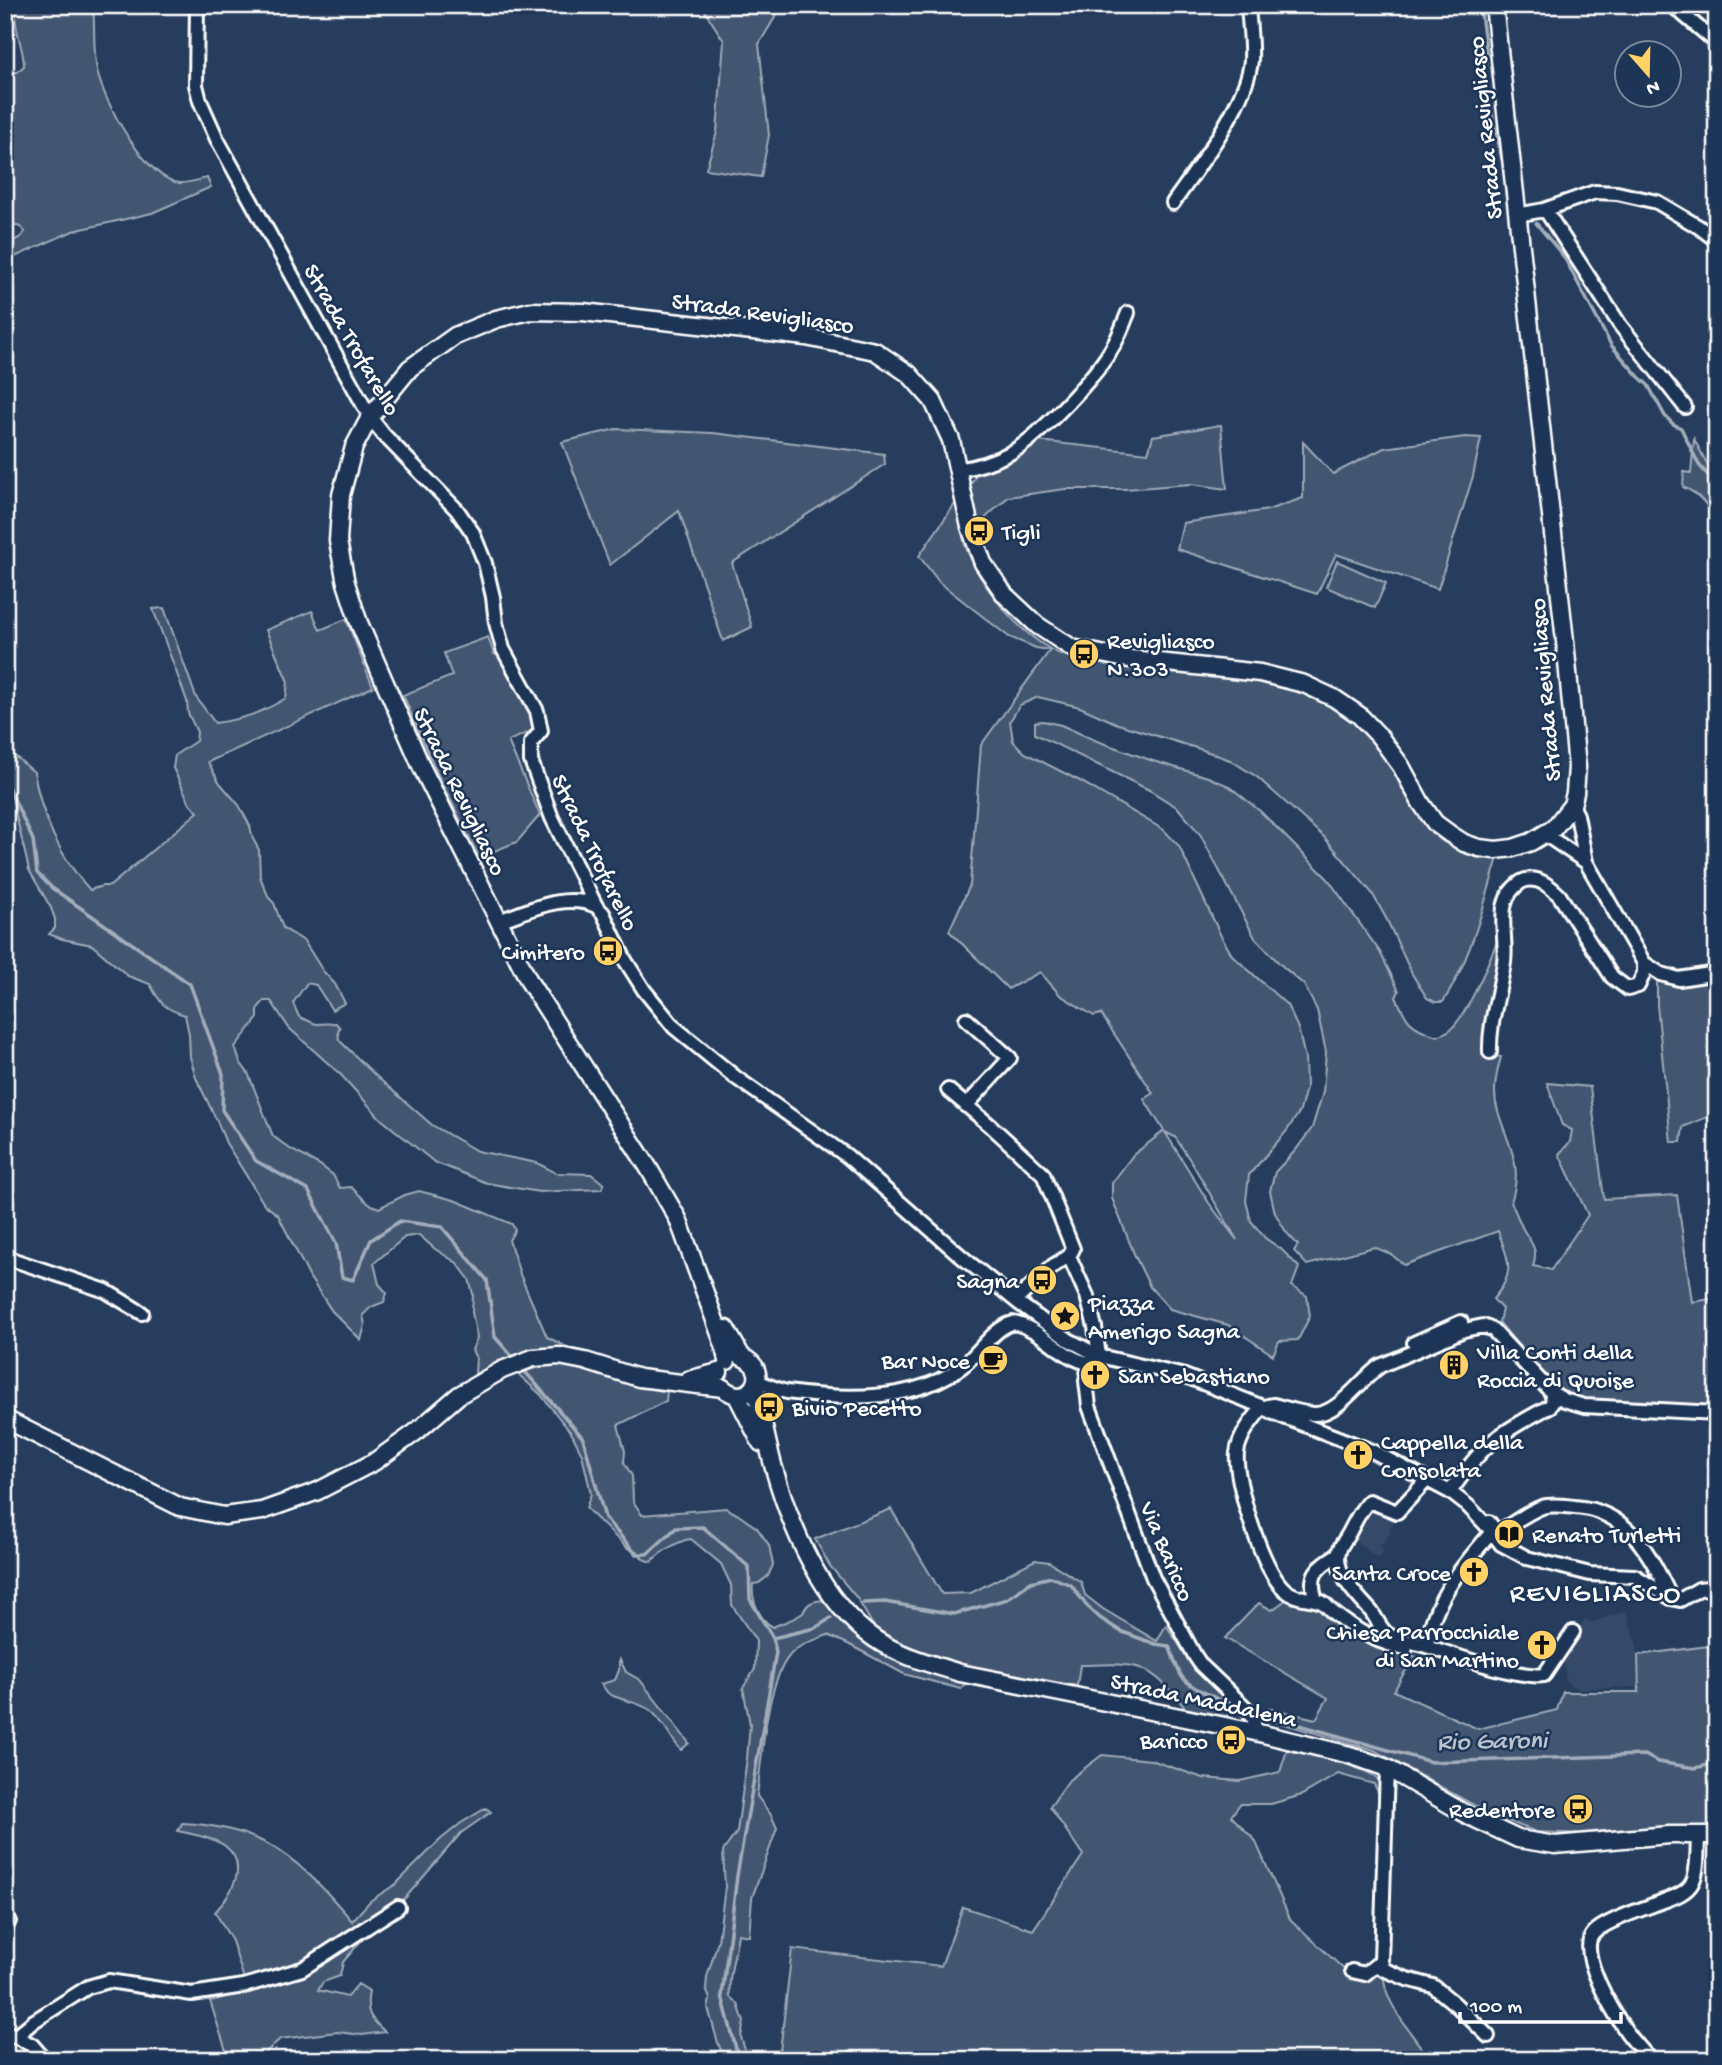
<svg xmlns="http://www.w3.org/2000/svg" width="1722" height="2065" viewBox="0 0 1722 2065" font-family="'Gochi Hand',sans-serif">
<rect width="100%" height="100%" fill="#263d5e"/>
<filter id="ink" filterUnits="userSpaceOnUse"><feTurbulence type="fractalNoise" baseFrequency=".0143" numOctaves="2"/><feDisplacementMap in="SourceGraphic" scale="14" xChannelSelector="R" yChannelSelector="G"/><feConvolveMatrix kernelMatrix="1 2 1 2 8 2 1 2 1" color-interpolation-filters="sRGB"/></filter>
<g filter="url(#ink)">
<path fill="#344a68" d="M1367,1505L1394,1515L1393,1524L1389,1529L1392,1531L1380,1547L1384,1551L1377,1558L1349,1536Z
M1626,1611L1637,1645L1639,1687L1577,1689L1566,1682L1563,1654L1585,1618L1591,1622Z"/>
<path fill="#425672" stroke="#a0aab8" stroke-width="2" fill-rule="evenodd" d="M17,5H93C95,26 93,50 97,70C103,101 146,180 180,183C189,183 198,180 207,178L211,187L152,213L73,231L10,259L5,267V245L21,237L25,232L22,228L5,220V74L17,72L24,66C24,47 11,24 17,5Z
M701,5H804L780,9L759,44L769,135L761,177L706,169L717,132L724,41Z
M1221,425L1227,489L1191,484L1125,489H1065L1008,497L979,524L969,487L977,473L1016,455L1038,441L1148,453L1153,436Z
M616,429L713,433L884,454L885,464L732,563L752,627L723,641L679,511L610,565L562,442Z
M1465,437L1481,438L1473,476L1438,589L1336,554L1317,594L1177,549L1183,523L1268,510L1303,498V442L1333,474L1384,448Z
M1694,439L1714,477L1717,476V522C1708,506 1700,494 1683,487L1684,472L1691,473Z
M957,501C960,516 961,534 966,548C980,585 1015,629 1050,649C1069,661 1109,664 1132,667C1164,671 1195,674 1227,678C1266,683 1304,688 1338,710C1369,729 1388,759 1406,790C1414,806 1424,827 1438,838C1455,851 1478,857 1498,858C1483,906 1471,960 1443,1002H1435L1427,998L1412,974L1387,920L1372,893L1324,837L1257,777L1230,760L1203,750L1118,724L1080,707L1038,697L1020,705L1010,721L1013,741L1025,753L1080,781L1164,830L1179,846L1221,936L1232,955L1287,1005L1298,1028L1305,1058L1306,1088L1300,1111L1286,1132L1249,1175L1246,1201L1251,1221L1265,1238L1281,1249L1299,1267L1292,1286L1307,1296L1310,1316L1298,1340L1279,1341L1273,1355L1228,1325L1170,1309L1150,1287L1135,1256L1112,1198V1183L1133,1155L1164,1131L1144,1099L1153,1093L1101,1014L1094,1016L1060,995L1040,972L1008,989L949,931L970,885L981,745L1050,650L1036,648L1009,637L940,583L919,556ZM1165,1132L1175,1137L1192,1163L1237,1240L1209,1203Z
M1337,561L1386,583L1375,608L1326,587Z
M164,608L196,697L215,723C243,719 262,713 286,698L288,682L266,630L312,611L320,630L346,619L373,687L208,762L219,782L239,805L250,826L253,839L259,850L260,877L269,898L274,903L283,928L304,941L323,971L335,984L345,1003L332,1010L316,985L307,983L293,1003L299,1017L316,1024L336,1023L340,1028L338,1030L339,1040L376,1076L432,1125L477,1151L537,1163L556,1173L591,1174L604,1184L601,1189L539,1192L487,1183L434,1162L381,1119L341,1075L289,1028L271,1001H264L258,1008V1018L235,1047L240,1062L248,1073L273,1136L290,1149L320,1165L333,1175L340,1188L351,1187L369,1204L379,1208L405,1195L419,1191L454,1200L512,1224L515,1230L509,1240L521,1277L547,1337L565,1346C528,1351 508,1357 475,1374L476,1358L472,1350L477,1338L472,1312L473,1294L469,1279L457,1263L435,1249L419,1235L405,1237L374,1263L379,1284L387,1293L384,1302L371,1307L363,1315L365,1325L361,1340L332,1311L310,1278L278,1215L264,1204L226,1143L217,1121L196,1078L190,1057L189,1034L185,1015C164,1009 160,1003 150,984L128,976L92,945L62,939L49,934L55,928V919L51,908L29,870L12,798L5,790V748L34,772C41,815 60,858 90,890L102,886H110L198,812L190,804L173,768L175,755L196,741L197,732L188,713L187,701L153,609Z
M488,637L494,654L499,656L525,696L537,729L508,741L540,815L517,842L479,857L437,773L403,695L452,676L444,653Z
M1043,721L1061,725L1097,741L1153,761L1208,777L1229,786L1260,811L1328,879L1380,952L1399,991L1396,997C1407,1022 1410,1027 1437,1036C1442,1034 1448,1032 1452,1028C1470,1010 1489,961 1499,936L1501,949L1488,1055L1501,1057C1496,1075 1492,1093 1498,1111C1508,1146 1524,1164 1511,1202C1515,1211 1519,1220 1523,1229C1531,1243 1539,1249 1533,1266L1551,1270L1588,1215L1559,1154L1570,1142L1572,1130L1562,1125L1547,1083L1590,1087L1604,1199L1677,1195L1692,1302L1717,1298V1406L1581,1399L1565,1393L1550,1384L1499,1322L1502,1309L1493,1299C1516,1273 1509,1262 1498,1231L1404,1265L1391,1254L1374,1247L1307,1265L1294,1251L1298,1245L1286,1232L1275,1213L1270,1191L1275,1172L1295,1151L1312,1128L1323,1092L1326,1052L1317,1010L1304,985L1280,964L1255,938L1200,834L1178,808L1149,790L1035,734V722Z
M1657,978L1677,983L1717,981V1113L1683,1127L1681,1142H1671L1657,1005Z
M559,1363L638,1386L667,1392L666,1401L618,1425L625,1451L624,1462L632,1476L633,1501L642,1515L726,1508L737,1514L757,1528L769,1545L773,1565L768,1576L759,1583L753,1584C751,1599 759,1620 773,1627C784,1622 793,1620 803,1613C807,1602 814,1601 824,1600C851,1633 887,1660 928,1673C940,1677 953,1679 966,1682L961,1689L904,1674L848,1644L828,1635C817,1639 803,1643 794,1651C766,1675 762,1759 757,1796L771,1815L777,1828L752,1898L749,1936L738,1934C735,1955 728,1976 730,1997L738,2004L744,2022L741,2037L748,2060H725L718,2043L708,2008L710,1999L706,1989L707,1977L718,1941L725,1887L723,1851L737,1832L747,1758L750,1724L743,1688L755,1669L756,1641L732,1605L731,1585L721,1564L691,1539C679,1540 659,1553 651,1562L643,1559L637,1551L627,1548L586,1508L591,1494L582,1454L572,1434L540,1394L518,1374L533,1369Z
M891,1509L942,1594L971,1593L1035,1560L1049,1562L1081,1582L1085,1595L1103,1609L1157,1641L1166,1625L1197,1672L1233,1702L1232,1710L1226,1717L1185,1708C1174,1694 1158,1674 1140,1668C1124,1662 1098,1665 1080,1665L1077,1686L934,1659L895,1640L874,1627L857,1598L830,1566L815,1539Z
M1287,1599L1317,1607L1373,1644L1417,1657L1404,1673L1394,1691L1478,1729L1557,1710L1563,1692H1639L1638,1655L1717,1645V1827H1670L1586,1834L1536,1832L1488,1813L1374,1750L1267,1719L1269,1708L1316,1719L1328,1698L1225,1638L1259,1603L1272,1610Z
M619,1658L626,1672L640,1680L689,1743L681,1750C669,1737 666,1723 650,1710C639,1702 615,1699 608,1693C605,1690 604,1687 601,1684L615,1680L619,1670Z
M1287,1750C1303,1753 1374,1768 1380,1782C1383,1786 1381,1793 1381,1798L1374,1784L1338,1774L1302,1795L1271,1804H1240L1231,1816L1255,1840L1290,1919L1352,1977L1377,1971L1384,1979C1386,2006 1415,2037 1430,2060H779L792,1949L941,1966L963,1907L1033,1930L1083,1855L1050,1807L1069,1780L1102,1755L1151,1760L1203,1778L1240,1781L1280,1772Z
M486,1808L491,1812L461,1833L407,1896L366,1935L343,1962L340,1976L323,1982L318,1990L347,1997L358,1984L369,1991C365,2013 370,2018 385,2032L362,2035L337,2032L280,2039L266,2052L268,2060H229L210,2001L248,1992L232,1941L215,1912C231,1895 250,1865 225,1846C215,1838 191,1834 178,1831L182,1823C266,1827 300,1860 352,1921L370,1901L396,1884L440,1840L461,1823Z"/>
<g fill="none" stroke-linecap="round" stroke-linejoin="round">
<path stroke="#a4aebb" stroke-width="3.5" d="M1481,14L1487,56L1485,68
M1484,80L1505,172
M1536,223L1564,257L1611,345L1639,377L1648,385L1665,416L1673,424L1681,428L1699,465L1717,485
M5,780L33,840L37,873L52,888L190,984L223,1074L222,1110L256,1161L308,1190L336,1243L342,1277L353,1280L371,1240L400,1221L442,1227L487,1280L495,1337L516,1361
M521,1367L583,1438L605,1518L636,1554H647L676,1528L703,1527L749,1567L750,1599L773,1638L776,1652L737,1876L722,1996L739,2060
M863,1603L885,1602L954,1614L1007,1599L1031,1582L1051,1577L1071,1585L1086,1605L1100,1618L1120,1631L1155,1644L1169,1646C1173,1655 1178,1673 1183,1678C1193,1690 1224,1701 1239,1709
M773,1638L815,1628L831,1618
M1271,1717L1431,1762L1645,1755L1658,1762L1695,1768L1717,1763"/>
<g stroke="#fff" stroke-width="18">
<path id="minor" d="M197,5L196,85L200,101L217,139L370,417L384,435L457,510L473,533L485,563L493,597L496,623L503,649L537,711L541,731L531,743V761L552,818L596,906L603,913L625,960L644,990L674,1027L735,1077L847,1156L962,1257L1020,1304L1069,1340L1099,1356L1185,1376L1263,1407L1271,1412L1372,1451L1450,1492L1468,1506L1489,1528L1501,1544L1527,1558L1590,1574L1635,1576L1671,1598L1680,1600L1699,1589L1717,1587
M1672,5L1717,43
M1173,203C1197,169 1248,101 1251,60C1252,42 1249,23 1248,5
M1544,210L1548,214L1620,325L1685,407
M1517,215L1544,210L1595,192L1617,193L1657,202L1699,227L1717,241
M958,470C976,467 993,462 1010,453C1036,440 1098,374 1112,348C1119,337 1123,325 1128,313
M1572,805L1577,815L1586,862L1644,963L1661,974L1679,979L1717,973
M1546,835L1586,862
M498,921C529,911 564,892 596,906
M966,1019L1010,1058L966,1106
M1490,1052C1489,1021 1500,993 1504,962C1508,934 1492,901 1521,882C1535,874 1549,885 1559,895L1612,977L1628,989L1638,986L1644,973V963
M948,1090L992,1127L1043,1174L1073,1249L1069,1256
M5,1257L106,1291L142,1313
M1016,1300L1053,1266L1069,1256L1087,1296L1095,1327L1099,1356
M1414,1343L1461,1322
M1089,1363L1086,1381L1089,1406L1153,1578L1195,1656L1201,1665L1250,1712L1254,1720L1255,1732
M757,1381C767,1385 777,1390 787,1392C843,1400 913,1402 960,1368C977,1356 994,1327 1013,1323C1042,1328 1060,1358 1089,1363L1095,1359
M1268,1406L1274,1405C1286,1408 1300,1413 1313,1414C1337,1416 1361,1379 1380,1366L1464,1330L1483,1326L1493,1330L1551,1392L1564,1400L1584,1406L1717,1413
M1263,1407C1252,1420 1239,1436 1237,1453C1234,1480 1263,1571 1284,1589C1298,1602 1313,1596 1323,1603C1328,1606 1330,1611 1335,1614C1356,1631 1379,1644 1406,1648
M1427,1480L1397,1512L1369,1501C1360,1510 1355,1522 1349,1533C1346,1539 1341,1544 1339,1551C1333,1572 1357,1596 1370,1610C1377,1618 1380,1630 1389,1635C1398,1641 1409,1641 1420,1644C1450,1653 1516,1679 1544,1675L1573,1632
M1450,1492C1463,1474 1476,1455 1493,1441C1510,1427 1531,1417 1550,1406L1553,1401L1551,1392
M1489,1522L1495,1530L1500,1531C1514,1523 1528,1512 1542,1507C1552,1504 1565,1506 1575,1507C1629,1511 1650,1554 1671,1598
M1316,1600C1307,1574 1318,1567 1338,1554
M1427,1646C1432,1601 1463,1565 1492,1532
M1387,1768L1381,1961L1383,1969L1407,1979L1433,1986L1455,2004L1488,2036
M5,1928L9,1921
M1352,1971L1365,1974L1381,1961
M5,2031L32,2045L45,2060
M16,2036L34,2021L88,1987L109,1981L192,1994L244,1986L302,1969L398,1907
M1650,2060C1642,2050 1633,2041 1626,2031C1614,2013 1577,1953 1593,1934C1602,1922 1645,1908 1661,1902C1671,1898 1686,1894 1692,1883C1699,1870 1697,1849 1698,1835"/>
</g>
<g stroke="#fff" stroke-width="21">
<path id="tertiary" d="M727,1361L724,1345L678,1219L648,1167L530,983L422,768L359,623L346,583L338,541L341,495L354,447L370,417L410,368L455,336L496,319L530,311L583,312L806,337L875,351L909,374L933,401L951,440L970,527L983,563L1005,595L1037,625L1072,648L1121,658L1260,673L1304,684L1334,698L1359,715L1379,736L1401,766L1421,803L1435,823L1450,834L1464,843L1479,848L1496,850L1513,848L1531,842L1554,828L1572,805L1575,793L1577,767L1565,641L1494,5
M688,1380L719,1372
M755,1386C761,1412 766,1439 773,1465C790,1526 821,1602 875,1639C900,1656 931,1664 960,1673L1255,1732L1350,1755L1387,1768L1469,1816L1518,1839L1555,1845L1669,1835H1717
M737,1396L761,1443
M5,1419L180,1507L224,1516L262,1511L318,1491L374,1462L416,1432L459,1395L502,1370L533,1358L559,1356L585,1361L639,1378L723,1388C750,1411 774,1370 742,1357L726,1329"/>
</g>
<use href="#minor" stroke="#1d3557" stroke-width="12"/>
<use href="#tertiary" stroke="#1d3557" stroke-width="16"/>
</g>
</g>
<defs>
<g id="bus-disc" transform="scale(1.575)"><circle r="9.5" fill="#ffd166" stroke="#1d3557"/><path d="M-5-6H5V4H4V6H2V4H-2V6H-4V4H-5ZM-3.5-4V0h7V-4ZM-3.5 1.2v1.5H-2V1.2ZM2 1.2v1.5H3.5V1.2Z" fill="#111"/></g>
<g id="sight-disc" transform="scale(1.575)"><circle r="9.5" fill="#ffd166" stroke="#1d3557"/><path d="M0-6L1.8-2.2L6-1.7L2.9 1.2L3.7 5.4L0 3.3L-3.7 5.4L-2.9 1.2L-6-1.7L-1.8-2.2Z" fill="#111"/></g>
<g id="cafe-disc" transform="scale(1.575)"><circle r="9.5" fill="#ffd166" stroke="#1d3557"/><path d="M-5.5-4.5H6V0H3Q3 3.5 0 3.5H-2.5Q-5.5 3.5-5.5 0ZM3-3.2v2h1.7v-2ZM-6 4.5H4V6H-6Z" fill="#111"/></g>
<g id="building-disc" transform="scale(1.575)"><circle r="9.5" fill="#ffd166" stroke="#1d3557"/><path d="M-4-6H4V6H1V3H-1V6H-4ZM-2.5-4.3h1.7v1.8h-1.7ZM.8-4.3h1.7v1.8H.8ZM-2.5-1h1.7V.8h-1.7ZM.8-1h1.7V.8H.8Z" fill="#111"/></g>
<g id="church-disc" transform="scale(1.575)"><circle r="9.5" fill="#ffd166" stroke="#1d3557"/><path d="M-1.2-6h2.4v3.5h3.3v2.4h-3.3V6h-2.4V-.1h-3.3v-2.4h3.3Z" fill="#111"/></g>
<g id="library-disc" transform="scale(1.575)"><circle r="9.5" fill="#ffd166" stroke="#1d3557"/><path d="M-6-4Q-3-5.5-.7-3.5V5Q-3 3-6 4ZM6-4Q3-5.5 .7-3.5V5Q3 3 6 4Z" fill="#111"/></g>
</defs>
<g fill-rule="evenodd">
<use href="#bus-disc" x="979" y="531"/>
<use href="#bus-disc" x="1084" y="654"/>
<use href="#bus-disc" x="608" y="951"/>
<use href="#bus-disc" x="1042" y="1280"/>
<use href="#sight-disc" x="1065" y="1316"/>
<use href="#cafe-disc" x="993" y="1360"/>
<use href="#building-disc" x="1454" y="1365"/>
<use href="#church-disc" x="1095" y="1375"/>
<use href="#bus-disc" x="769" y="1407"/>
<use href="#church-disc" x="1358" y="1455"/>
<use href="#library-disc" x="1509" y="1534"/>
<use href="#church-disc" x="1474" y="1572"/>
<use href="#church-disc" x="1542" y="1645"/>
<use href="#bus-disc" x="1231" y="1740"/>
<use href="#bus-disc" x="1578" y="1809"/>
</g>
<g text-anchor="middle" stroke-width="5" stroke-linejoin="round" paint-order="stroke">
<g font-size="24" fill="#fff" stroke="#1d3557">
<text transform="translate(1484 128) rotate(-96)" y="8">Strada Revigliasco</text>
<text transform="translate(763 312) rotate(8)" y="8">Strada Revigliasco</text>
<text transform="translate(353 339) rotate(60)" y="8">Strada Trofarello</text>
<text transform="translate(1544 690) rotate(-95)" y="8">Strada Revigliasco</text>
<text transform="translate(461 791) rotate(64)" y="8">Strada Revigliasco</text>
<text transform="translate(596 852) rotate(64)" y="8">Strada Trofarello</text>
<text transform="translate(1168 1551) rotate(67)" y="8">Via Baricco</text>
<text transform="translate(1204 1699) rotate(12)" y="8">Strada Maddalena</text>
</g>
<g font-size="24" fill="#fff" stroke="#1d3557" text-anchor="start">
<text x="1002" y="539">Tigli</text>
<text x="1107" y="648">Revigliasco<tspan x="1107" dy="28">N.303</tspan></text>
<text x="585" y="959" text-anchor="end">Cimitero</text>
<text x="1019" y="1288" text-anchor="end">Sagna</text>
<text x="1088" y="1310">Piazza<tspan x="1088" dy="28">Amerigo Sagna</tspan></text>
<text x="1477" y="1359">Villa Conti della<tspan x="1477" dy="28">Roccia di Quoise</tspan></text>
<text x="970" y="1368" text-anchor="end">Bar Noce</text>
<text x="1118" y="1383">San Sebastiano</text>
<text x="792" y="1415">Bivio Pecetto</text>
<text x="1381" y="1449">Cappella della<tspan x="1381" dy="28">Consolata</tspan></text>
<text x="1532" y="1542">Renato Turletti</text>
<text x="1451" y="1580" text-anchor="end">Santa Croce</text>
<text x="1519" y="1639" text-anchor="end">Chiesa Parrocchiale<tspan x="1519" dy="28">di San Martino</tspan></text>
<text x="1208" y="1748" text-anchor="end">Baricco</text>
<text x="1555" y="1817" text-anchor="end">Redentore</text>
</g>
<g font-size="26" font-style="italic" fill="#bbc2cc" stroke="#1d3557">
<text transform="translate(1492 1739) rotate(-1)" y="9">Rio Garoni</text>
</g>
<g font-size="28" letter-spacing="2" fill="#fff" stroke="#1d3557">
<text x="1596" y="1601">REVIGLIASCO</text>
</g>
</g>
<rect width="1722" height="2065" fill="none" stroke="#1d3557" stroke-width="28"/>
<rect x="14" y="14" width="1694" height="2037" fill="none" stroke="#fff" stroke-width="2.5" filter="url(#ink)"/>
<g transform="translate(1648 74) rotate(160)"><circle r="33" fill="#1d3557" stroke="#77869a" stroke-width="2"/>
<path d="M0-5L12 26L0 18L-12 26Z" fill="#ffd166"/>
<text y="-10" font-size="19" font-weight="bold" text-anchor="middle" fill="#ffffff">N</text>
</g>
<path d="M1460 2012v10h161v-10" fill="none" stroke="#ffffff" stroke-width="3.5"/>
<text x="1470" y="2012" font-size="21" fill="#ffffff" stroke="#1d3557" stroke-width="5" paint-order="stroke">100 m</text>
</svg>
